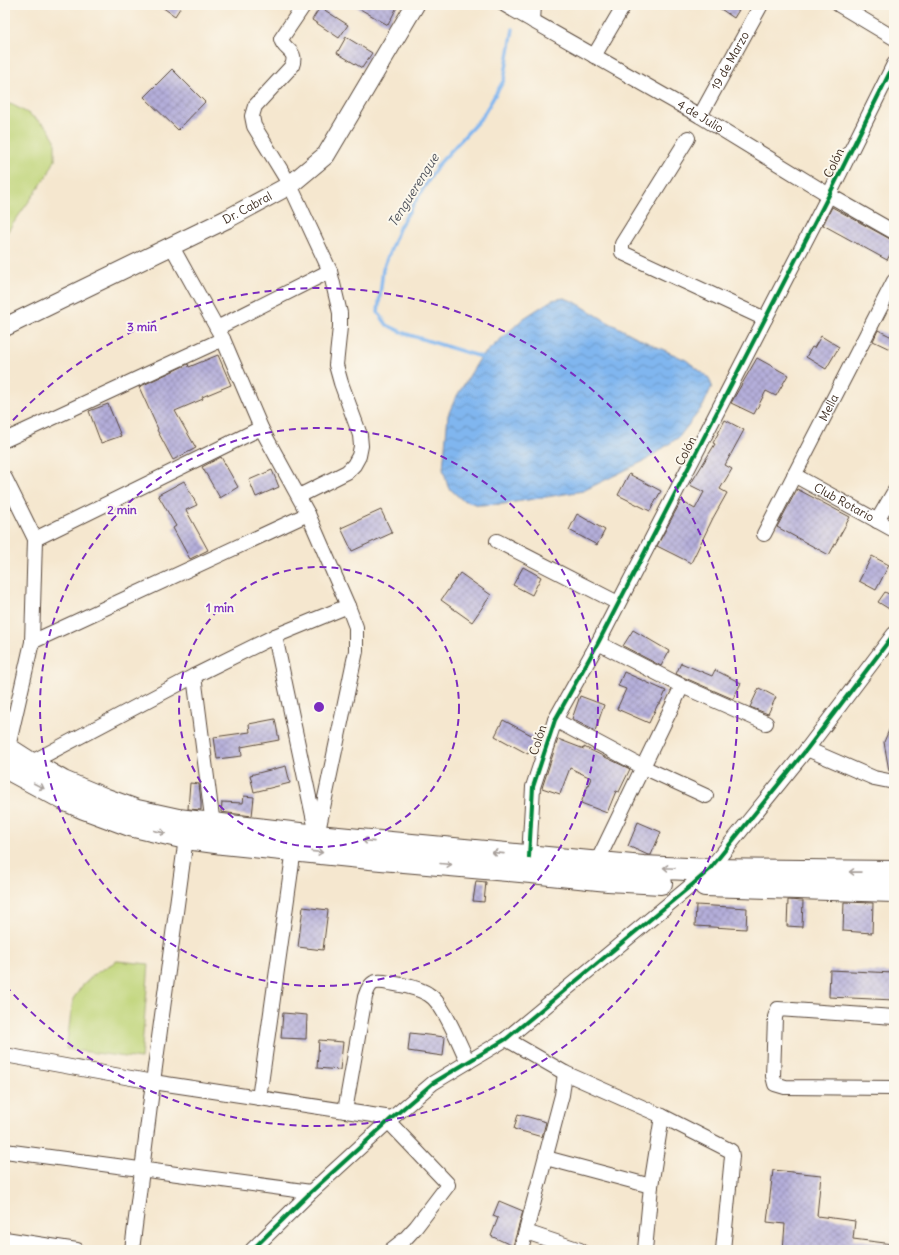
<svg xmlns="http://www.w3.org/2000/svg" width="899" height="1255" viewBox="0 0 899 1255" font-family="Delius,sans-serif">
<defs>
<pattern id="water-waves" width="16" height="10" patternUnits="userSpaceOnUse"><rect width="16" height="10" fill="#80b6ef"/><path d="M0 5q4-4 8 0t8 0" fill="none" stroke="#6a94c1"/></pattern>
<pattern id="building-cross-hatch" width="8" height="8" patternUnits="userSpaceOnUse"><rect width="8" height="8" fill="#b4aeda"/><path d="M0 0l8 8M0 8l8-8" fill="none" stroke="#948eb0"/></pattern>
</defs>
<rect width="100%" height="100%" fill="#fbf7ec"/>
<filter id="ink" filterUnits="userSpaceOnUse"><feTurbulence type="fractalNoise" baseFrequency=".025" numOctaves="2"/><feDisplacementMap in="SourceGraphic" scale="8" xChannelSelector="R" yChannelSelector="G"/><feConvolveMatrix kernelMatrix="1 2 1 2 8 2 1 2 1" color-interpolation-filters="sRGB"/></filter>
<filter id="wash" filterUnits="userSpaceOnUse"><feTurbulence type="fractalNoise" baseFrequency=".012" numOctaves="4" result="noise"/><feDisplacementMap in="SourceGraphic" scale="16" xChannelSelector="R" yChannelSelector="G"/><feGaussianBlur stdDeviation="0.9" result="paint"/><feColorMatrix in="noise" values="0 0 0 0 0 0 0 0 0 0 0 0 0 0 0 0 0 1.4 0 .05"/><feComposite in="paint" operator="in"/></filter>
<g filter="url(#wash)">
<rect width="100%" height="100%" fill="#f5e7cf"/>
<path fill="#bfd478" stroke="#7d7f4b" d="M5,103L13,105L29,114L47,127L55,140V160L47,176L5,235Z
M117,961L149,964L141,1059L66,1049L73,999L82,986L96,973Z"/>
<path fill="url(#water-waves)" stroke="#5e7086" d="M564,298L575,302L606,321L642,340L686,360L709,378L712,386L703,406L679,437L646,460L583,491L503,504L479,505L462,500L448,487L443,469L448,415L455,399L481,357L524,318L552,300Z"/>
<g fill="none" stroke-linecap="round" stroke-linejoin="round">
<path stroke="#80b6ef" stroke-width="3.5" d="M481,357L406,334L387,325L378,312L383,269L400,226L438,165L482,117L504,80L513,29"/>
</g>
<g id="blocks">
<path fill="url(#building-cross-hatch)" d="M159,5H182L175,16Z
M353,5H398L388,25Z
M715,5H742L734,18Z
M320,7L348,25L339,38L312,20Z
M346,37L372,53L362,68L337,53Z
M172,69L205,102L178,130L144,97Z
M832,207L890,239L894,240V248L887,260L823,225Z
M878,330L894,338V351L873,341Z
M821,336L839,347L826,369L806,357L812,347L814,348Z
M218,355L231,385L202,397L203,399L175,411L196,448L173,460L157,430L158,429L139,387L188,364L189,367Z
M757,358L788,375L776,396L766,391L754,414L731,403Z
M108,404L121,436L101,443L89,411Z
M725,420L744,430L725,465L732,469L720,489L727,493L713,518L691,563L657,546L681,501L695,509L704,492L690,485L715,444L713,443Z
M221,457L238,487L220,498L202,467Z
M272,470L279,487L256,497L249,480Z
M629,474L661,491L650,511L618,495Z
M184,481L197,505L186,510L208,550L190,559L173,528L176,526L158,495Z
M797,489L850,517L829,555L777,527Z
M381,510L392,533L352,551L341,528Z
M577,514L605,530L597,545L569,530Z
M872,556L889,565L876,590L859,581Z
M523,567L541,577L532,595L513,585Z
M460,573L491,595L472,622L441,600Z
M885,592L894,597V612L878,602Z
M633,630L669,651L661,666L623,646Z
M681,663L712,676L715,670L741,683L733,699L676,674Z
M624,672L666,691L660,704H658L649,723L617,709L626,689L618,686Z
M759,688L776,697L768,714L750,707Z
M580,696L604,705L595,731L572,719Z
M894,718V771H889L884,742Z
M275,719L279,740L241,747L242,756L217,759L214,737L250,732L249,724Z
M503,720L537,738L528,754L495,736Z
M558,739L584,749V747L630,769L619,792L616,791L607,813L581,803L591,778L570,768L560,794L542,788Z
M286,766L290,783L254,792L250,775Z
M190,783L199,784L201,802V810L188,809Z
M244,796L254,797L252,816L221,812L222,802L243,803Z
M638,822L661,832L651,855H648L628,846Z
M476,881L486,882L484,902L473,901Z
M788,900L803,901L802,927L787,926Z
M844,902L873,903L872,933L843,931Z
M696,905L747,908L746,929L695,926Z
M303,907L328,910L323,950L298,947Z
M830,970L894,973V1000L829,997Z
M283,1013L307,1015L306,1039L281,1038Z
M410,1033L445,1037L443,1056L408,1051Z
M319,1040L343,1042L340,1070L317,1068Z
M518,1114L546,1122L542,1137L514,1129Z
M773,1170L821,1175L817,1216L855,1221L853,1239L893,1244V1250H783L785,1224L767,1222Z
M499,1201L523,1211L513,1246L491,1236L498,1218L493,1216Z"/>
</g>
</g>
<g filter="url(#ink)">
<use href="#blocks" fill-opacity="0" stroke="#574639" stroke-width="1"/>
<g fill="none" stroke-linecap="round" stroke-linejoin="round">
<g stroke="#574639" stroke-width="16">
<g id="minor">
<path id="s1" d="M505,5L700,116L829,195L894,232"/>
<path d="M839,5L894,38"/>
<path d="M533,21L534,5"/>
<path d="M594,56L624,5"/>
<path id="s2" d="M700,116L761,5"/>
<path d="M688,138L622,244V252L625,254L765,319"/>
<path d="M171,245L223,339L261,428L308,514L348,606L356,627V651L317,836"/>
<path d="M217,328L330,271"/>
<path d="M5,440L223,339"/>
<path id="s3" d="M794,475L894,530"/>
<path d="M5,478L35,539L32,642L6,756"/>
<path d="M299,496L347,472L354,465L359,456L361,446L360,435L341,383L336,365L340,327V313L330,271L290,185L254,126L252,116L255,106L292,66C298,50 284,51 281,39L304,5"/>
<path d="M877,521L894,492"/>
<path id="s4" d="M764,534L894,281"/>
<path d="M35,539L261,428"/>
<path d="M497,541L618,603"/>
<path d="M275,636L316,830"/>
<path d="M32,642L308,514"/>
<path d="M598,643L682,686L766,723"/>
<path d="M194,676L213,825"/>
<path d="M555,720L643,767L706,796"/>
<path d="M807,749L874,778L894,782"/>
<path d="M30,763L194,676L275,636L348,606"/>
<path d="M529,857L533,787L555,720L598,643L765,319L829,195L894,64"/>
<path d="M597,862L682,686"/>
<path d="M894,1017L778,1009L775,1017L773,1076L775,1084L785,1087L894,1088"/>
<path d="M506,1039L565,1073L662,1116L731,1151L732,1156L723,1250"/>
<path d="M5,1055L153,1082L392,1118"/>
<path d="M259,1098L294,849"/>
<path d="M345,1111L365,997C370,981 374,980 390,983C402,985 417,987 428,994C444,1003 459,1044 468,1062"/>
<path d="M388,1121L447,1183L448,1185L416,1227L405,1239L391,1250"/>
<path d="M5,1151L311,1192"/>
<path d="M546,1158L651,1186"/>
<path d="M526,1232L580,1250"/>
<path d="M5,1239L77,1250"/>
<path d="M132,1250L153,1082L186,838"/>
<path d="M252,1250L311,1192L392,1118L433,1083L506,1039L693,884L709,870L807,749L894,634"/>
<path d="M521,1250L562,1095L565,1073"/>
<path d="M645,1250L651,1186L662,1116"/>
</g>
</g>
<g stroke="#574639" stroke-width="20">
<g id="tertiary">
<path id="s5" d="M5,327L227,219L290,185L326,155L415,5"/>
</g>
</g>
<g stroke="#574639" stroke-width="24">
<path id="primary" d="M5,747L30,763L63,782L104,799L137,811L178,820L317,836L643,867L709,870L894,872
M5,767L68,801L84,808L130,825L186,838L223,843L370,858L531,872L608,880L661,883
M705,885L894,891"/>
</g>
<use href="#minor" stroke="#fff" stroke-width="14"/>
<use href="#tertiary" stroke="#fff" stroke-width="18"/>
<use href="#primary" stroke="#fff" stroke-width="22"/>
<g stroke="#fbf7ec" stroke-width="6">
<path id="cycleway" d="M529,857L533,787L555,720L598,643L765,319L829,195L894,64
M252,1250L311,1192L392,1118L433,1083L506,1039L693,884L709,870L807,749L894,634"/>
</g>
<use href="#cycleway" stroke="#00873e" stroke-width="4"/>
</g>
<defs><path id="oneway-shaft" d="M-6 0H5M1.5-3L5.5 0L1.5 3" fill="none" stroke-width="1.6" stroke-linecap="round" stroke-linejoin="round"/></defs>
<g stroke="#a79f9a">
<use href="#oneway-shaft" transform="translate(39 786) rotate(28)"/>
<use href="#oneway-shaft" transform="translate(160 832) rotate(13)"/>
<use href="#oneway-shaft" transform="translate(368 841) rotate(-174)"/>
<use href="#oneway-shaft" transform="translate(317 852) rotate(6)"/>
<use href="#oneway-shaft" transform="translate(498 853) rotate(-174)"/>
<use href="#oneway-shaft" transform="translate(446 864) rotate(5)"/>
<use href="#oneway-shaft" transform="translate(669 868) rotate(-177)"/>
<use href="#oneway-shaft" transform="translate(855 872) rotate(-179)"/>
</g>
</g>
<g fill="none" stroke="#7b2cbf" stroke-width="2" stroke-dasharray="7 5">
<circle cx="319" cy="707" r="140"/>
<circle cx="319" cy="707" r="279"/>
<path d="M5 429A419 419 0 1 1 5 985"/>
</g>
<g text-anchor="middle" stroke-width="4" stroke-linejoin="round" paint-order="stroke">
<g font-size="12" fill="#3b2a1e" stroke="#fbf7ec">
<text dy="4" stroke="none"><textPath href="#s2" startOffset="63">19 de Marzo</textPath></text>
<text dy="4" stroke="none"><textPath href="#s1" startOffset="225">4 de Julio</textPath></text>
<text transform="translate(834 163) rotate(-64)" y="4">Colón</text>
<text dy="4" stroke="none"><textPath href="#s5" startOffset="270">Dr. Cabral</textPath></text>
<text dy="4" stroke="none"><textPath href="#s4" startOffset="142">Mella</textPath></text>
<text transform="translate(686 451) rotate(-63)" y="4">Colón</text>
<text dy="4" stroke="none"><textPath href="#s3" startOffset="57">Club Rotario</textPath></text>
<text transform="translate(538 740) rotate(-72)" y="4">Colón</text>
</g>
<g font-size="13" font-style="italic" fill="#50545d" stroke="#fbf7ec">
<text transform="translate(413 190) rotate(-58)" y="5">Tenguerengue</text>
</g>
</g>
<circle cx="319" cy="707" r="6" fill="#7b2cbf" stroke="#fbf7ec" stroke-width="2"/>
<g font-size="12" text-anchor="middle" font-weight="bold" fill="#7b2cbf" stroke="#fbf7ec" stroke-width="4" stroke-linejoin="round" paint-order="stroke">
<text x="142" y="331">3 min</text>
<text x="122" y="514">2 min</text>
<text x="220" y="612">1 min</text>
</g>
<rect width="899" height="1255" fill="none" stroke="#fbf7ec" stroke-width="20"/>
</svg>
